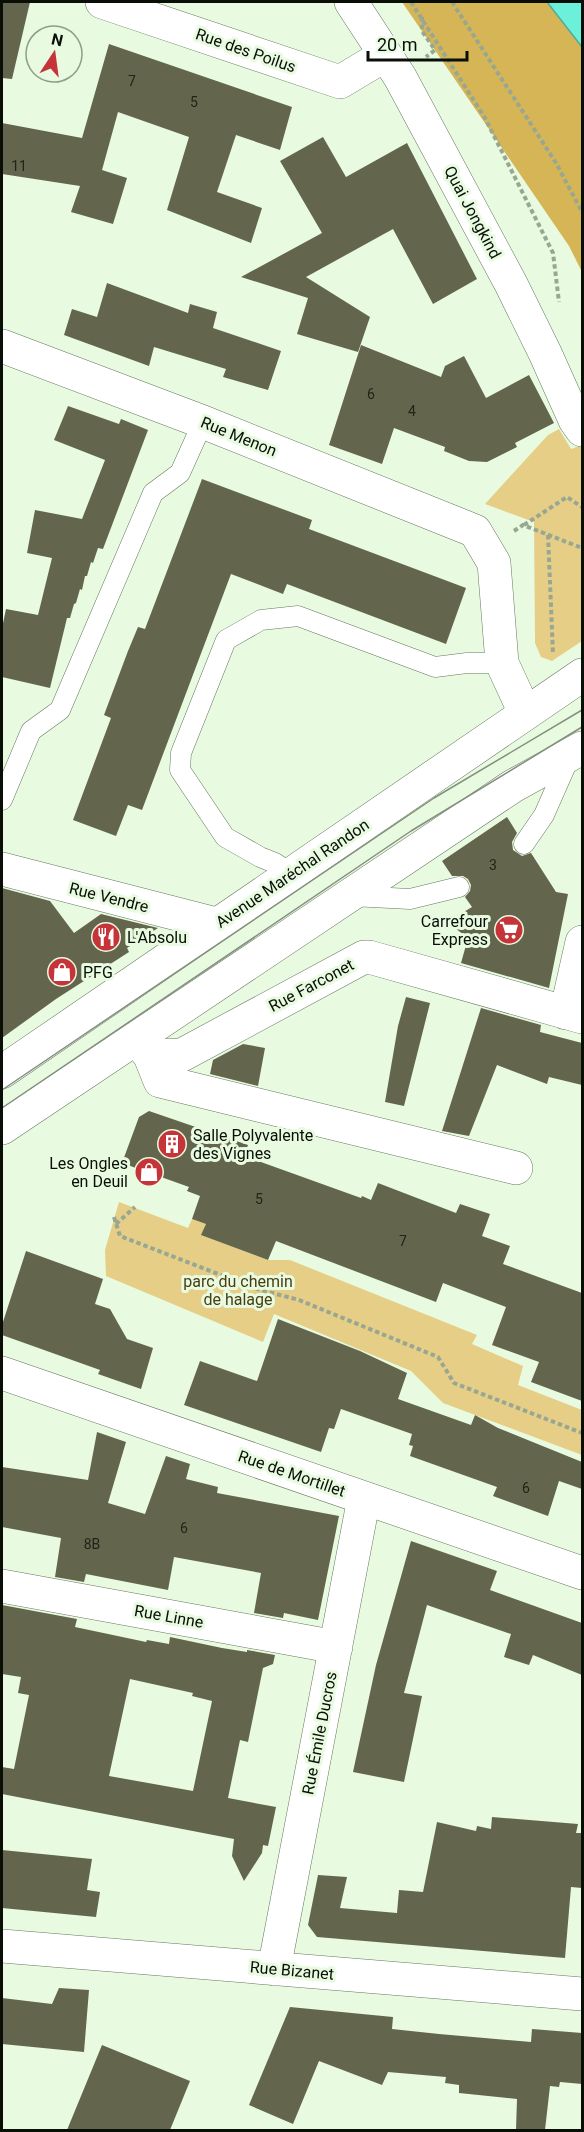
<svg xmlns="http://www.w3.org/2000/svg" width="584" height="2132" viewBox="0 0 584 2132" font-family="Roboto,sans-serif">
<rect width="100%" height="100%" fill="#e8fbe0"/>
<path fill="#e6ce87" d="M559,429L571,449L582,445V641L552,661L541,657L535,643L534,522L485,504L548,435Z
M119,1202L188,1228L192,1219L206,1224L202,1235L268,1260H290L477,1335L472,1344L523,1366L518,1385L582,1410V1455L443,1403L411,1371L274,1314L263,1342L106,1276L105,1250Z"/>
<path fill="#d5b555" d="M402,2H547L582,47V272L569,246Z"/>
<path fill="#6df0da" stroke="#4fac9b" stroke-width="1.5" d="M547,2H582V47Z"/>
<path fill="#63664c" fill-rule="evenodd" d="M2,2H30L12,79L2,78Z
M109,44L292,107L280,150L236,135L217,192L262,208L251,243L167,210L189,137L118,112L102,170L127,178L113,224L71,212L80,186L2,174V123L82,138Z
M323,137L346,177L407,143L477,279L433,304L393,229L306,277L370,317L358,352L297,334L308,298L241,277L322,233L280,161Z
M107,283L188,313L190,304L217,312L213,328L281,351L268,390L223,377L226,369L154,347L149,366L64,335L72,309L97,317Z
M361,345L441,377L445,366L464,356L486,398L529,375L554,423L515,443L517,447L487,462L469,461L444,451L445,447L394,428L382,464L329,445Z
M68,406L119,424L121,419L148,430L103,549L98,548L93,563L91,562L87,576H85L82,590L80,589L76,603L74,604L70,618H67L50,688L2,677V628L6,609L38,615L52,558L27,553L35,510L82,519L105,460L54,440Z
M202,479L312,520L309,529L466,588L446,644L287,584L283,594L231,574L142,810L128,805L116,836L73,820L111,718L104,715L128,651L138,627L145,629Z
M507,817L517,833L512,842L513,850L522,856L531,853L556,892L568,894L549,988L461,963L468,938L447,922L472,907L465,897L470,891L471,885L468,879L463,876H452L442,861Z
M2,888L50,901L74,933L101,914L158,928L127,948L129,952L56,999L2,1038Z
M406,997L430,1003L404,1106L385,1102L398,1026Z
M481,1008L541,1025L540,1032L582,1043V1085L549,1077L547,1084L497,1065L469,1136L442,1131Z
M243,1044L265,1048L258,1086L210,1074L213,1060Z
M149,1111L248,1145L244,1156L361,1198L362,1196L371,1200L378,1183L456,1213L460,1204L490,1214L482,1236L510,1246L503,1264L582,1293V1401L531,1382L539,1362L492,1345L506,1307L443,1283L436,1302L276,1241L268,1260L201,1235L206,1224L192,1219L200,1196L187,1191L189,1187L122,1163L139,1117Z
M26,1251L103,1279L95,1304L110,1309L127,1339L153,1348L141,1389L98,1374L100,1370L2,1335V1325Z
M278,1319L360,1351L407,1373L398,1399L471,1425L475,1415L498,1428L582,1462V1489L559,1481L548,1516L493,1496L497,1487L410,1456L413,1446L409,1445L412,1434L341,1409L334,1429L329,1428L321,1452L184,1405L200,1361L257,1381Z
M97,1432L126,1442L108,1503L145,1514L166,1456L190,1464L186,1479L218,1487L217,1493L339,1516L318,1620L284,1613L283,1618L254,1613L261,1573L174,1557L168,1590L86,1574L84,1582L55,1577L61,1538L2,1527V1467L88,1480Z
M411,1541L497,1571L490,1590L582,1623V1675L533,1655L529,1665L504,1657L511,1634L427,1605L404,1693L422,1696L404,1782L353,1772L376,1665Z
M2,1605L77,1619L75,1627L146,1642L147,1640L169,1644L170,1637L222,1648L247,1652V1650L275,1655L273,1664L263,1668L248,1742L240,1740L228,1798L276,1807L268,1846L263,1845L262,1853L244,1881L232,1856L234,1839L2,1794V1767L14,1769L29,1695L18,1693L21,1677L2,1674ZM130,1679L193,1693L192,1696L212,1701L193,1791L109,1776Z
M492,1817L578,1824L576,1833H582V1888L571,1887L565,1958L317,1937L308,1925L318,1875L347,1877L340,1908L397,1913L399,1890L423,1892L437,1822L476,1831L477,1826L491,1829Z
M2,1850L92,1859L87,1890L100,1892L96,1917L2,1908Z
M59,1988L89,1990L84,2052L2,2044V1998L52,2004Z
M290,2007L393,2017L392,2029L439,2034L531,2042L532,2029L582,2033V2084L560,2082L559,2087L550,2086L545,2130H516L517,2099L459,2093V2085L445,2083L446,2077L388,2072L382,2085L319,2061L293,2124L249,2105Z
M102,2045L190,2081L170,2130H67Z"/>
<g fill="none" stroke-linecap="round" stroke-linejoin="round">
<g stroke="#677760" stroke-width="21">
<path id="lane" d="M2,800L31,731L60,710L153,493L180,473L203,422
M524,844L544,815L570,756
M291,874L275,863L260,857L225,837L180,770L181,753L226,640L261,620L298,616L435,667L467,663H502
M351,896L410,899L459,887"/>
</g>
<g stroke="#677760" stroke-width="34">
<path id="street" d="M102,2L340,82L385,55
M351,2L400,77L511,284L545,353L575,420L582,430
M2,346L203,422L475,531L494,563L502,663L525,713
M2,869L216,924
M566,1013L582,942
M137,1039L150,1056L160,1081L516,1168
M150,1056L182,1055L364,957H369L582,1017
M2,1373L582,1573
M2,1586L336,1647
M2,1946L582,1994
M274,1969L364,1498"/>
</g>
<g stroke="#677760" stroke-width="34">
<path id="secondary" d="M2,1072L582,675
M2,1128L513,786L582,748"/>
</g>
<path stroke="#98a792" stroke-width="4" stroke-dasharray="4.5 3" stroke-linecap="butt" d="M411,2L485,118L553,253L559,302
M452,2L556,163L582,212
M422,17V31L435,50L426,57
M524,525L567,497L582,507
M514,531L523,525L582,548
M548,535L553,654
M114,1217L120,1236L257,1289L299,1300L438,1357L454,1383L582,1433
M116,1224L135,1207"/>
<use href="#lane" stroke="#fff" stroke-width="20"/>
<use href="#street" stroke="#fff" stroke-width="33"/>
<use href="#secondary" stroke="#fff" stroke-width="33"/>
<path stroke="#828f7d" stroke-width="1.5" d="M2,1090L434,798L582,710
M2,1108L411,831L582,727"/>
</g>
<defs>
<g id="supermarket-disc" transform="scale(1.5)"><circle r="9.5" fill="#c43439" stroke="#e8fbe0"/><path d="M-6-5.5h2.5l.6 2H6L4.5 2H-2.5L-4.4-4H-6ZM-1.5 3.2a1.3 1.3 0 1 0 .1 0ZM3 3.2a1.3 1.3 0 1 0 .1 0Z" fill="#fff"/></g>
<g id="restaurant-disc" transform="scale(1.5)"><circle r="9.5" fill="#c43439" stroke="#e8fbe0"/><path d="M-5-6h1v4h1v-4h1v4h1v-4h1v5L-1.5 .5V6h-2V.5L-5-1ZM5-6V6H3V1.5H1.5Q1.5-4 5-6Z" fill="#fff"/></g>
<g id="shop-disc" transform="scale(1.5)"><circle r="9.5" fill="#c43439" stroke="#e8fbe0"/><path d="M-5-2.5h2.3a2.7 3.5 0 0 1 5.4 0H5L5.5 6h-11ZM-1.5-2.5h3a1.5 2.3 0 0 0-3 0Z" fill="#fff"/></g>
<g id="building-disc" transform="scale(1.5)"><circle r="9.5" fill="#c43439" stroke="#e8fbe0"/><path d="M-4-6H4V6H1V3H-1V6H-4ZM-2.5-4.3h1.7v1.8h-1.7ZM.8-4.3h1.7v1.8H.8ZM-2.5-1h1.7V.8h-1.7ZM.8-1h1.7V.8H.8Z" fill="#fff"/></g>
</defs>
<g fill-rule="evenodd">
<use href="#supermarket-disc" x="509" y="930"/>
<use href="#restaurant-disc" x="106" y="937"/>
<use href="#shop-disc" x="62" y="972"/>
<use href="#building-disc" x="172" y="1144"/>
<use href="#shop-disc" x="149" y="1172"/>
</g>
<g text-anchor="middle" stroke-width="6" stroke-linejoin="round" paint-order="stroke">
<g font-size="14" fill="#202518">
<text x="132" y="86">7</text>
<text x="194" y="107">5</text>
<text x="19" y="171">11</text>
<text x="371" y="399">6</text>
<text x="412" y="416">4</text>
<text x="493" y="870">3</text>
<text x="259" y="1204">5</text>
<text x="403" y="1246">7</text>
<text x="526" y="1493">6</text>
<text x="184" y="1533">6</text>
<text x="92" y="1549">8B</text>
</g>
<g font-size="16" fill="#090f07" stroke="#e8fbe0">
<text transform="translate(246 50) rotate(19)" y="6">Rue des Poilus</text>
<text transform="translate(473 212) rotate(62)" y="6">Quai Jongkind</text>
<text transform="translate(239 436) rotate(22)" y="6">Rue Menon</text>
<text transform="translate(292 873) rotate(-34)" y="6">Avenue Maréchal Randon</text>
<text transform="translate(109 897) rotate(14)" y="6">Rue Vendre</text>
<text transform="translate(311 985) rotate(-28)" y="6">Rue Farconet</text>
<text transform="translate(292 1473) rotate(19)" y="6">Rue de Mortillet</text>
<text transform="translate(169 1616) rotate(10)" y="6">Rue Linne</text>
<text transform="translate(319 1733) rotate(-79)" y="6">Rue Émile Ducros</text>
<text transform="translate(292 1970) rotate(5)" y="6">Rue Bizanet</text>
</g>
<g font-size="16" fill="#090f07" stroke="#e8fbe0" text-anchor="start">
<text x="488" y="927" text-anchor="end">Carrefour<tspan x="488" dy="18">Express</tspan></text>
<text x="127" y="943">L'Absolu</text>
<text x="83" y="978">PFG</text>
<text x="193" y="1141">Salle Polyvalente<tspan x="193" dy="18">des Vignes</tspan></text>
<text x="128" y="1169" text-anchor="end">Les Ongles<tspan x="128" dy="18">en Deuil</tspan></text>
</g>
<g font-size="16" fill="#493c13" stroke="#e8fbe0">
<text x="238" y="1287">parc du chemin<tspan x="238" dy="18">de halage</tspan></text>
</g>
</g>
<rect width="584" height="2132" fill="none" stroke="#090f07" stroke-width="6"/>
<g transform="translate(54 54) rotate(13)"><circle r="28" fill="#e8fbe0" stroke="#8f9d89" stroke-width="1.5"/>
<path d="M0-4.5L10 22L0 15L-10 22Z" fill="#c43439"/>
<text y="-9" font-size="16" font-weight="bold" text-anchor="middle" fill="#090f07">N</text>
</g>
<path d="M368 51v9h99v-9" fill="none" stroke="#090f07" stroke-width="3"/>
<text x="377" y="51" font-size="18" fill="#090f07" stroke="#e8fbe0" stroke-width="4.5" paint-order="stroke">20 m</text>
</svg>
